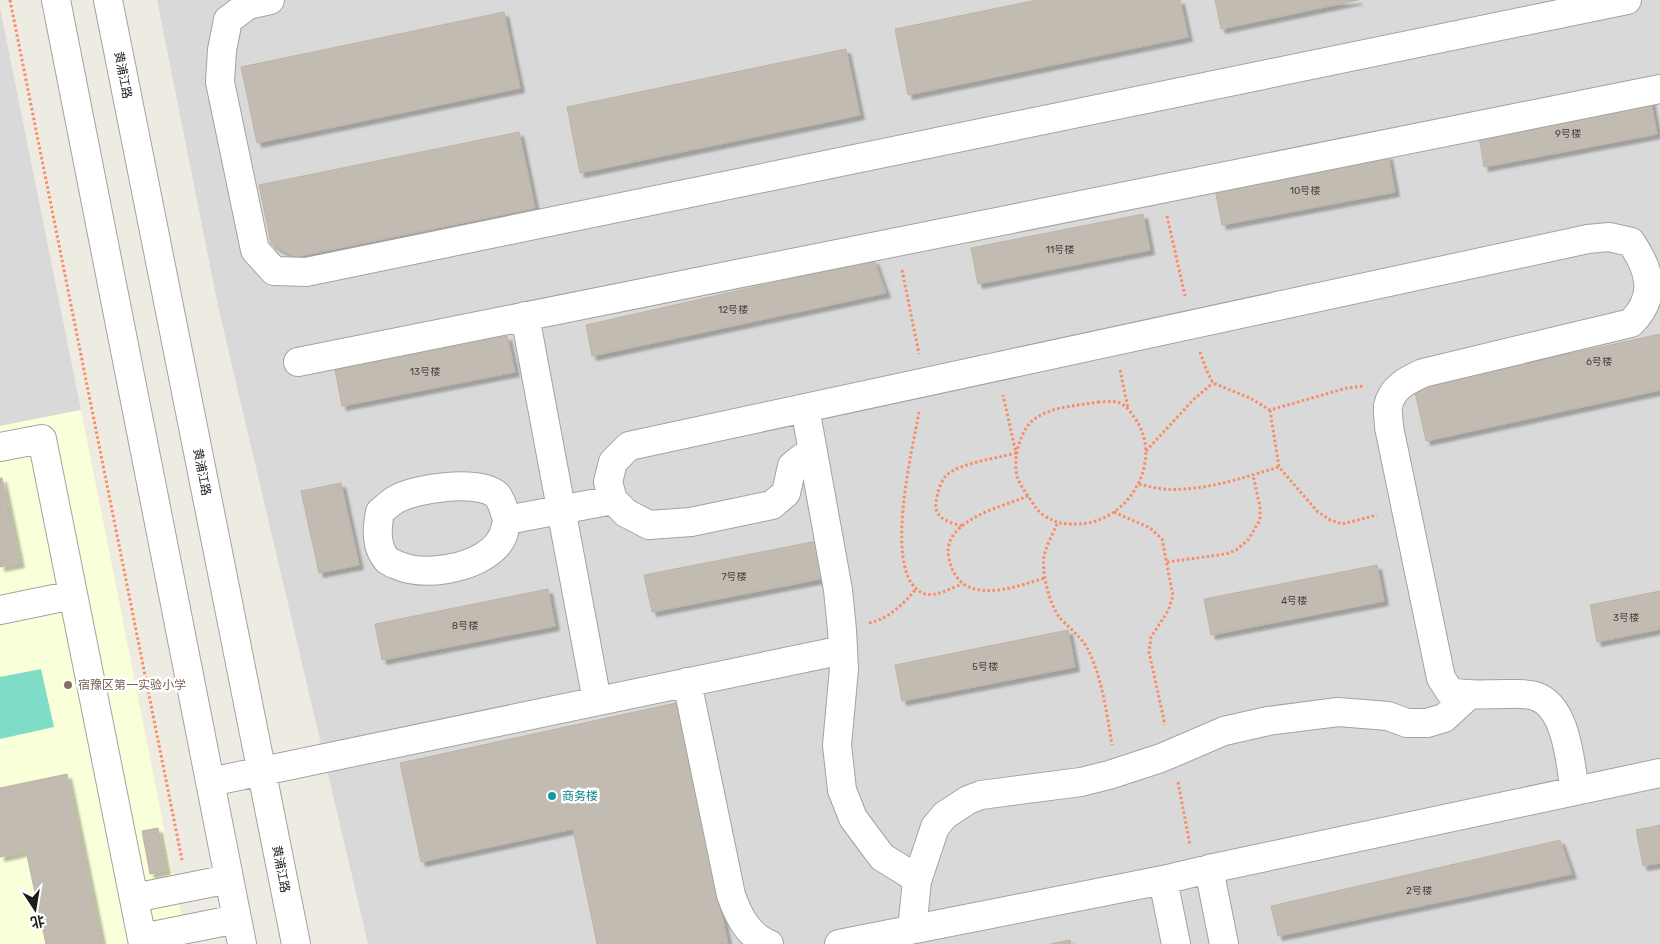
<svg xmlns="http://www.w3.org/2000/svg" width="1660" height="944" viewBox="0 0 1660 944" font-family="Rubik,'Noto Sans SC',sans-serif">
<defs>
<filter id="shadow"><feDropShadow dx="4.5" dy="4.5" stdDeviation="1" flood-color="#0004"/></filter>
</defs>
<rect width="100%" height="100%" fill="#eeebe2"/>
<path fill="#dad9d9" d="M157,0H1660V944H368L218,306Z
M0,8L81,410L0,426Z"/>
<path fill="#f9ffd9" d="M81,410L187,944H0V426Z"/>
<path fill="#7fddc7" d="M41,669L54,727L0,739V677Z"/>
<path fill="#c2bbb1" stroke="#bfb4a4" filter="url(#shadow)" d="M1037,0H1180L1188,37L908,95L895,29Z
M1215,0H1358L1221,29Z
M504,12L520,88L257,143L241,67Z
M846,49L860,115L580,173L567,107Z
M1650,97L1657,134L1484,167L1478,131Z
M519,132L535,208L295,257L271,244L259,185Z
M1388,155L1395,192L1222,225L1215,189Z
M1143,214L1150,250L978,284L971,248Z
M874,260L886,293L592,356L586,325Z
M1660,334V390L1426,441L1414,388Z
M507,336L515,372L342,406L335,370Z
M0,478H2L20,563L0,567Z
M341,483L359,565L319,573L301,491Z
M817,541L825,578L652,612L644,575Z
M1377,565L1384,601L1211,635L1204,599Z
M548,589L555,626L382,660L375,624Z
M1660,591V629L1597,642L1590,605Z
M1068,630L1075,667L902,701L895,665Z
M676,703L728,944H597L573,829L421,862L400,763Z
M67,774L102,944H46L26,851L0,857V788Z
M1660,825V863L1643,866L1636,830Z
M158,828L166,870L150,874L142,831Z
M1560,840L1572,874L1278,936L1271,906Z
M1070,940L1071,944H1050Z"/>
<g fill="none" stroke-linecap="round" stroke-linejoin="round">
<g stroke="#a3a3a3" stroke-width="30">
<path id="minor" d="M56,0L242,944
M108,0L296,944
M270,0L248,5L228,20L222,50L220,82L255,250L274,271L306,272L1627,0
M525,316L597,701
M298,362L1660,89
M805,408L838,590L842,630L844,669L837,745L842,790L853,818L882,857L908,873L917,881
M0,447L42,439L143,944
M813,454L802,458L792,466L786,493L772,505L691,522L649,525L626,513L613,500L608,482L613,462L629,446L1588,239L1609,237L1631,242C1650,270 1658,296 1631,323L1423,373C1408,380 1392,387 1388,406C1387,412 1389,420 1389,427L1441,678L1450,692C1470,696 1484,694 1504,694C1512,694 1526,693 1535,696C1567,706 1570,762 1575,791
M507,520C505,513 502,501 497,495C479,479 414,488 395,500C390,503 385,508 380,512C377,528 375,546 387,560C390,562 394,564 397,565C424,577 470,569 492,550C502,542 505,532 507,520L613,500
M0,610L73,595
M687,682L731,895C738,915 748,936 769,944
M210,782L843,650
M1209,869L1224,944
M1163,880L1176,944
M134,898L229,879
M912,929L917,881L935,827L945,815L968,800L981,795L1081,782L1109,775L1161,758L1224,731L1268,721L1338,712L1388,716L1407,723H1427L1444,718L1468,696
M142,938L237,919
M839,944L1163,880L1209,869L1660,773"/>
</g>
<path stroke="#f98c67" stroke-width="3" stroke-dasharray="2.5 2.5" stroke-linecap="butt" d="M10,0L182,860
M1167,216L1185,296
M902,270L919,354
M1200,352L1206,369L1213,383L1250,398L1270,410L1347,388L1364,386
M1120,370L1128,408
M1098,402C1104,402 1112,401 1117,402C1125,404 1130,411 1134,417C1166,460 1128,524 1077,524C1062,524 1058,524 1045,516C1038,512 1035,506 1030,499C1026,493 1019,484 1017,476C1013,459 1019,433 1033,420C1051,406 1077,406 1098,402Z
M1270,410L1279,467L1317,511L1330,520L1342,524L1377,515
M919,412C913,448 880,579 925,594C936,597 952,588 962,584
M1146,451L1194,399L1213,383
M1139,484C1147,486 1155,488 1163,489C1202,492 1242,478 1279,467
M1028,496C1006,505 980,511 962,526C951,535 946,545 949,559C960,608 1012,588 1045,578
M1114,512L1150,528L1162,539L1173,596L1168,611L1151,637L1149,652L1165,725
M1057,524C1053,533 1048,543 1045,552C1040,569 1049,604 1060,618C1072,631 1084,638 1091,656C1103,684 1107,715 1112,745
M962,526C949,522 934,519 936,502C937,494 941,479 948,474C961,463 998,458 1016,453L1003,395
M1167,562L1226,554L1236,550L1248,540L1260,520V507L1253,475
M869,623C890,618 902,605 916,589
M1178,782L1190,845"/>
<use href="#minor" stroke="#fff" stroke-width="28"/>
</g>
<circle fill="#8d6e63" stroke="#fff" stroke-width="2" cx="68" cy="685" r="5"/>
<circle fill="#0f9aa8" stroke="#fff" stroke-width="2" cx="552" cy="796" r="5"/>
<g text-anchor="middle" stroke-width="5" stroke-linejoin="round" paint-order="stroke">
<g font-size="10" fill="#464441">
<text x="1568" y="137">9号楼</text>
<text x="1305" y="194">10号楼</text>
<text x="1060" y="253">11号楼</text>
<text x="733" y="313">12号楼</text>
<text x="1599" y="365">6号楼</text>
<text x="425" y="375">13号楼</text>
<text x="734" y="580">7号楼</text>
<text x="1294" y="604">4号楼</text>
<text x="1626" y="621">3号楼</text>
<text x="465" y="629">8号楼</text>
<text x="985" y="670">5号楼</text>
<text x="1419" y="894">2号楼</text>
</g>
<g font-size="12" fill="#1c1c1c" stroke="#fff">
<text transform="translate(123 75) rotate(79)" y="4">黄浦江路</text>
<text transform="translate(202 472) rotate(79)" y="4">黄浦江路</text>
<text transform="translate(281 869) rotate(79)" y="4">黄浦江路</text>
</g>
<g font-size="12" fill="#785e54" stroke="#fff" text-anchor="start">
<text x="78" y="689">宿豫区第一实验小学</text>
</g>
<g font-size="12" fill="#0d838f" stroke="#fff" text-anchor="start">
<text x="562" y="800">商务楼</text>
</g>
</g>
<g transform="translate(35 909) rotate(168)" stroke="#ffffff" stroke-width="4" paint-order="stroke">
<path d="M0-4L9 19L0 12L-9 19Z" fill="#1c1c1c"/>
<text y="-8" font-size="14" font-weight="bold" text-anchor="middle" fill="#1c1c1c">北</text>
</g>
</svg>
